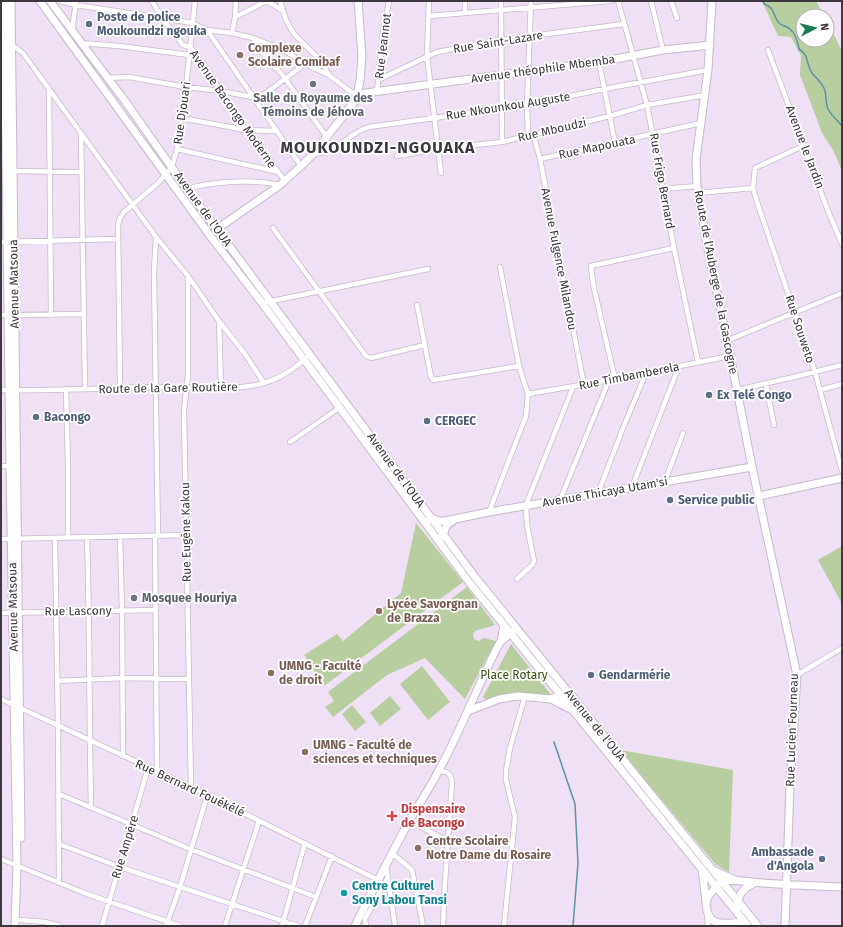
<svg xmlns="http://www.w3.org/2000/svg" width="843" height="927" viewBox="0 0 843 927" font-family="'Fira Sans',sans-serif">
<rect width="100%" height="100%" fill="#f0e0f5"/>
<path fill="#b8cea0" d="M762,1H816L824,16H803V40H827V21L842,51V171L834,152L822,133L800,75L801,56L791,37L778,36Z
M416,523L463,582L324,686L304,655L337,634L343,641L401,593Z
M842,546V601L841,602L818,560Z
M467,587L495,625L475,631L473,635L474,639L479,641L483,638L496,641L465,699L425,658L387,675L333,717L325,707L334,701L328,692Z
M511,644L552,696L486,700L483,697Z
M422,666L450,702L428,720L400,684Z
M390,696L401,709L380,726L370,713Z
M352,705L366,722L355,731L342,714Z
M620,750L733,770L729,872L716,865Z"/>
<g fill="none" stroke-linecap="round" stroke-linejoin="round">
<path stroke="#5c92a3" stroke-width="1.5" d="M763,1L764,4C776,8 772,15 779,23C782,26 787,26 790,29C795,33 798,43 799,49C810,56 805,63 812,73C816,78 821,82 824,88C827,94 825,103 828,109C832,116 837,120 842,126
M842,139V141
M554,742L575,804L578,863L573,926"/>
<g stroke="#c8b8cc" stroke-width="6">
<path id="street" d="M60,1L76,5L181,21L192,23L207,30L232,33L253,38L284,50L305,64L329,75L351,92L358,94
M152,1L162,18L183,45L190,47L205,66L246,130L285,181
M280,1L286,20L294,34L320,60L329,75
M429,1L427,56L441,173
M501,1L502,142
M618,1L647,105L674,248L698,362
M651,1L663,50
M671,1L677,18
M465,13V1
M429,16L610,1
M235,17L236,1
M207,30L301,166
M72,31L76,1
M232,33L235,17L267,1L283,11
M253,38L268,61L281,73L326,136
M81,43L119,46L189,55
M11,44L23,53L156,237L188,276L219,321L245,354L264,383
M768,50L828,211L842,244
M599,62L615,143
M107,78L129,77L186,87L221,91L252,97
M378,80L437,52L501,40L624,24
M49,90L51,315
M377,91L383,33L389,1
M255,101L305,64
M181,118L246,130L276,131
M81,133L85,389
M533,133L540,159L584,385
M528,135L527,105L531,1
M803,146L755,168L753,188L758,205L815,372L842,471
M177,149L278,172
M313,154C318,153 324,153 328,151C343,145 353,131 369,127L527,105L604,89L708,70
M397,156L438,149L502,142L610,116L647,105L706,95
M540,159L701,123
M13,171L82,172
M187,189C212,181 255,179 280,185
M663,189L697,186
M698,193L753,188
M273,228L366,356L371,358L425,345
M156,237L154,273L158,536
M1,242L117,239
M188,276V373L184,411L191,787
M262,303L428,269
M417,305L431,377L433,380L519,366
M1,315H8
M14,315L84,314
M219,321L221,388
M726,341L842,293
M615,379L593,284L591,266L674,248
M766,384L774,425
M120,388L118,225L120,218L124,212L158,183L172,167L177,149L186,87L195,1
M66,389L68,465V538
M1,390C53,391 104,388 156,387C186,387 227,391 256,385C275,381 292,371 306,358
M737,390L794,377L842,365
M820,390L842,384
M528,394L615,379L730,356
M290,442L339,408
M1,466H10
M665,481L683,433
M632,487L679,366
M598,493L623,428L646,373
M560,500L609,380
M489,512L526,416L528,394L519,366L500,267
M120,536L122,611L123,756
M155,536L157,772
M87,537C90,627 89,716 91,806
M55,538L58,726L59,883
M1,539L187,535
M517,579L532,565L534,561L527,525L526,505L573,387
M1,613L155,610
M797,675L842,648
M57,681L123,678L188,679
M1,699L191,787L378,880
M439,771C447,771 451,774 452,782L445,882L443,926
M59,794L190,849L316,897
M409,821L448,841
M59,844L120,867L298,926
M392,853L412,870L423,926
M1,859L87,894L180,926
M386,865L395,926
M707,914L708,926
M20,920L45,922L60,926
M102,926L148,768
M166,926L180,887L207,796
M225,926L259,821
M282,926L305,843
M305,926L332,856
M366,926L365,919L388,877
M504,926L515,817L506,780V770L510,748L525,696"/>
</g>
<g stroke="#c8b8cc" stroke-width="9">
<path id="secondary" d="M4,1L10,466L17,865L15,926
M11,1L21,838
M712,1L708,70L696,159L697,186L705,234L737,390L752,467L797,675L790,786L785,926
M358,94L599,62L663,50L710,45
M217,229L280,185L301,166L313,154L356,100L360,81L362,56L358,1
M759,496L842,478
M429,520L431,518L439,521H445L489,512L752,467
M438,540L443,536C445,527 447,524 454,520
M468,711L499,699L518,696L551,699L568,692
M718,885L722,881C736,879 748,882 762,883C789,885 815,886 842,887
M737,912C737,897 740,890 754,883
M355,926C372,891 390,857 408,823C418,805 430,788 439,770C461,730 477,687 498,646L501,641L515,630"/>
</g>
<g stroke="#c8b8cc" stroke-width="9">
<path id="primary" d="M40,1L211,237L262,303L469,582L748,926
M50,1L125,101L187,189L475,577L758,926
M501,641L504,625
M551,699L570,709
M702,869L706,902
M715,871L735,880
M716,887C714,890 710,893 708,897C704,904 707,919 716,922C724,925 736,922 745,922"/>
</g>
<use href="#street" stroke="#fff" stroke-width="4.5"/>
<use href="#secondary" stroke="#fff" stroke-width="7"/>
<use href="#primary" stroke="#fff" stroke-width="7"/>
</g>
<g fill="#5c6f8a" stroke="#fff" stroke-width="1.5">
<circle cx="89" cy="24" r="4"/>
<circle cx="709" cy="395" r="4"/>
<circle cx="36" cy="417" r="4"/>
<circle cx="427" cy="421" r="4"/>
<circle cx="670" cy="500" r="4"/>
<circle cx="591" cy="675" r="4"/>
<circle cx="822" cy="859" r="4"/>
</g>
<g fill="#8d6e63" stroke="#fff" stroke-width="1.5">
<circle cx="240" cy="55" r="4"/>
<circle cx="379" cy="611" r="4"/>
<circle cx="271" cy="673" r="4"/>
<circle cx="305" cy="752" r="4"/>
<circle cx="418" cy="848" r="4"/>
</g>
<g fill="#6b7280" stroke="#fff" stroke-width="1.5">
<circle cx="313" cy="84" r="4"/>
<circle cx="134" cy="598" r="4"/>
</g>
<path fill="#e0444e" stroke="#fff" stroke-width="1.5" d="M390 810h4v4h4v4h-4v4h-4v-4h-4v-4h4z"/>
<circle fill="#0f9aa8" stroke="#fff" stroke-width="1.5" cx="344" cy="893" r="4"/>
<g text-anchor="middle" stroke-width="3.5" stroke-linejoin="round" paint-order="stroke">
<g font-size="12" font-weight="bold" fill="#4e5e75" stroke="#fff" text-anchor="start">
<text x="97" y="21">Poste de police<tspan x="97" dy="14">Moukoundzi ngouka</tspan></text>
<text x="717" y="399">Ex Telé Congo</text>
<text x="44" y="421">Bacongo</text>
<text x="435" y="425">CERGEC</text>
<text x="678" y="504">Service public</text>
<text x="599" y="679">Gendarmérie</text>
<text x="814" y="856" text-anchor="end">Ambassade<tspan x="814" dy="14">d'Angola</tspan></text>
</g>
<g font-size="12" fill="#3d373f" stroke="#fff">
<text transform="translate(498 42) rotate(-9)" y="4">Rue Saint-Lazare</text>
<text transform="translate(383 46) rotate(-83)" y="4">Rue Jeannot</text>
<text transform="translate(543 69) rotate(-8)" y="4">Avenue théophile Mbemba</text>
<text transform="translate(508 106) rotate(-9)" y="4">Rue Nkounkou Auguste</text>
<text transform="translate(233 109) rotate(55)" y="4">Avenue Bacongo Moderne</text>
<text transform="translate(182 113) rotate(-82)" y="4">Rue Djouari</text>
<text transform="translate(552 130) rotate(-13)" y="4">Rue Mboudzi</text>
<text transform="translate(597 147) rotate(-12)" y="4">Rue Mapouata</text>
<text transform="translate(805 147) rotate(69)" y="4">Avenue le Jardin</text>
<text transform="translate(662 181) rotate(80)" y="4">Rue Frigo Bernard</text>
<text transform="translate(203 209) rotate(54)" y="4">Avenue de l'OUA</text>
<text transform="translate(559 259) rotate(79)" y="4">Avenue Fulgence Milandou</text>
<text transform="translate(716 282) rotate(79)" y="4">Route de l'Auberge de la Gascogne</text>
<text transform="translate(14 284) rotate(-91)" y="4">Avenue Matsoua</text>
<text transform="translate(800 329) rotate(72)" y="4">Rue Souweto</text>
<text transform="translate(629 376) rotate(-11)" y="4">Rue Timbamberela</text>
<text transform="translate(168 388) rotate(-1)" y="4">Route de la Gare Routière</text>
<text transform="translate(396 470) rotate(54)" y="4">Avenue de l'OUA</text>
<text transform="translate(605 492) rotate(-10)" y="4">Avenue Thicaya Utam'si</text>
<text transform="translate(186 532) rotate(-91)" y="4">Rue Eugène Kakou</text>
<text transform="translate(13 607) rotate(-91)" y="4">Avenue Matsoua</text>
<text transform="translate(78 611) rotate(-1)" y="4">Rue Lascony</text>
<text transform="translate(595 725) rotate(51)" y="4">Avenue de l'OUA</text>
<text transform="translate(792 730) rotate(-88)" y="4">Rue Lucien Fourneau</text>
<text transform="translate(190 788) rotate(25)" y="4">Rue Bernard Fouékélé</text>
<text transform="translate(125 847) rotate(-73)" y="4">Rue Ampère</text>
</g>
<g font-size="12" font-weight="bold" fill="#785e54" stroke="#fff" text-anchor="start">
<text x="248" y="52">Complexe<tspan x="248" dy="14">Scolaire Comibaf</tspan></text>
<text x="387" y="608">Lycée Savorgnan<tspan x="387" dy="14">de Brazza</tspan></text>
<text x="279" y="670">UMNG - Faculté<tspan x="279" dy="14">de droit</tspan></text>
<text x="313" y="749">UMNG - Faculté de<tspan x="313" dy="14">sciences et techniques</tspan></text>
<text x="426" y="845">Centre Scolaire<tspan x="426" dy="14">Notre Dame du Rosaire</tspan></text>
</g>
<g font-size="12" font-weight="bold" fill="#5b616d" stroke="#fff">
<text x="313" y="102">Salle du Royaume des<tspan x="313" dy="14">Témoins de Jéhova</tspan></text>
<text x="142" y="602" text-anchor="start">Mosquee Houriya</text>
</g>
<g font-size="12" fill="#3b5317" stroke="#fff">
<text x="514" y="679">Place Rotary</text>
</g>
<g font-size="12" font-weight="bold" fill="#be3a42" stroke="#fff" text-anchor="start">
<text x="401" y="813">Dispensaire<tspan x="401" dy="14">de Bacongo</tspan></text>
</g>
<g font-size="12" font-weight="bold" fill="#0d838f" stroke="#fff" text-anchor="start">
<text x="352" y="890">Centre Culturel<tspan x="352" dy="14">Sony Labou Tansi</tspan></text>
</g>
<g font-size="16" font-weight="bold" letter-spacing="1" fill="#3d373f" stroke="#fff">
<text x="378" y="153">MOUKOUNDZI-NGOUAKA</text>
</g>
</g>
<rect width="843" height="927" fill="none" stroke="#3d373f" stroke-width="4"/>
<g transform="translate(815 28) rotate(83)"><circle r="19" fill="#ffffff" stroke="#b1afb2"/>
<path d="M0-3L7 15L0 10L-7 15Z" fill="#187c55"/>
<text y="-6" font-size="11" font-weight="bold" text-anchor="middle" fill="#3d373f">N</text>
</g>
</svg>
